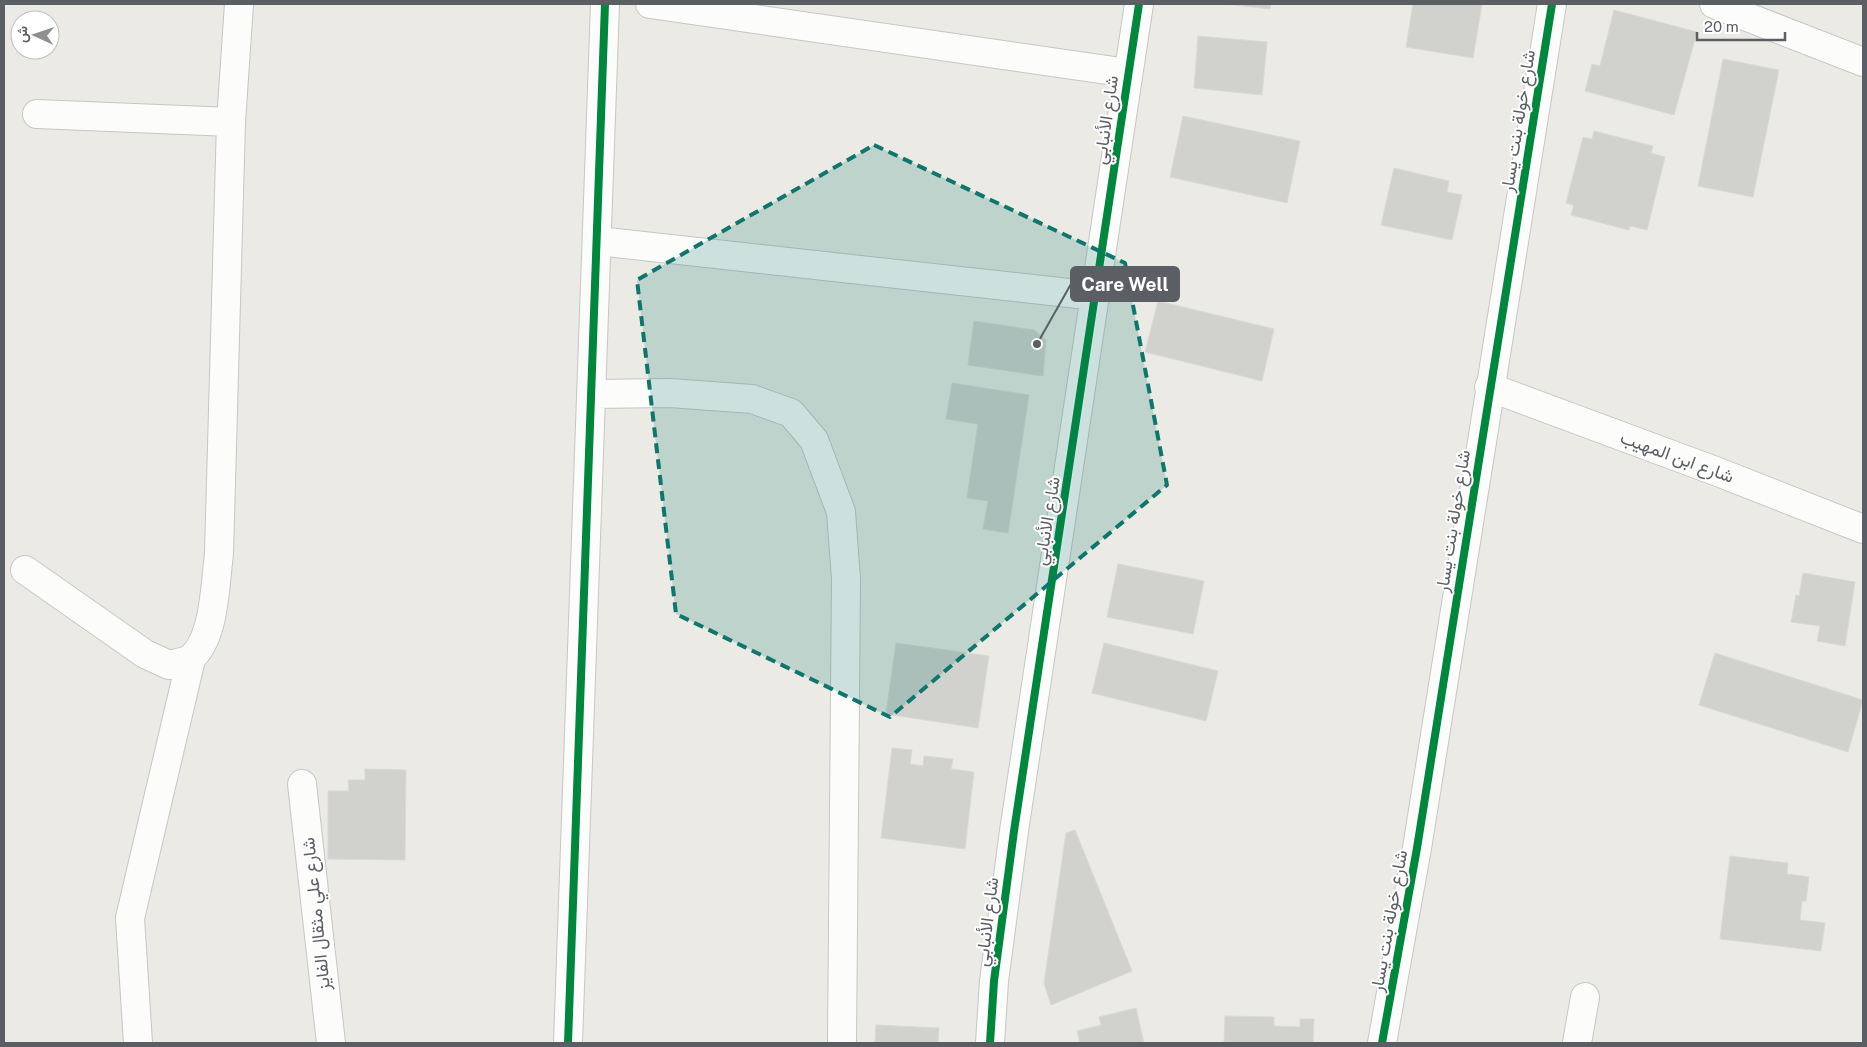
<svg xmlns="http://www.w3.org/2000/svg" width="1867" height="1047" viewBox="0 0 1867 1047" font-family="'Public Sans',Vazirmatn,sans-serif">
<rect width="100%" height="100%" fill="#ebeae5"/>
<path fill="#d1d1ce" stroke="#dad9d4" d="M1226,4H1271L1270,9Z
M1413,4H1482L1473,58L1406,47Z
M1614,10L1697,32L1674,115L1585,91L1592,64L1600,66Z
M1198,36L1267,42L1262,95L1194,88Z
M1723,59L1779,70L1753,197L1698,186Z
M1183,116L1300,141L1287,203L1170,177Z
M1594,131L1653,146L1651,153L1665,157L1647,230L1630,226L1629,230L1571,215L1574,205L1566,203L1583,137L1592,139Z
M1394,168L1449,181L1447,192L1462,195L1452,240L1381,225Z
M1158,301L1274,329L1262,381L1145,352Z
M974,321L1034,330L1046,340L1043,376L968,365Z
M952,383L1029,395L1008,533L983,529L988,501L967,498L978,424L946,419Z
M1118,564L1204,581L1193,634L1107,617Z
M1803,573L1855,582L1845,646L1817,641L1820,626L1791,622L1796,595L1799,596Z
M896,643L989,656L978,728L886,714Z
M1104,643L1218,671L1206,721L1092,693Z
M1715,653L1863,700L1848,752L1699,705Z
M892,748L912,750L910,764L923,766L924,756L953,759L951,769L974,772L965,849L881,838Z
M365,769L406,770L405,860L328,859V791H349L348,780H365Z
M1075,830L1132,971L1051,1005L1044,983L1066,833Z
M1730,856L1788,863L1787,874L1809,877L1806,901H1802L1800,920L1825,923L1821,951L1720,939Z
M1136,1008L1144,1043H1080L1077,1031L1101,1025L1099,1017Z
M1225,1016L1274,1017V1026L1300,1027V1019H1314L1313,1043H1224Z
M876,1025L939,1028L938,1043H875Z"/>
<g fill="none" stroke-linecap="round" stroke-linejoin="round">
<g stroke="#c7c6c6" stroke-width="30">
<path id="minor" d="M650,4L1128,73
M1714,4L1863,62
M37,114L231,122
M598,241L1096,296
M1489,387L1718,472L1863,529
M592,394L670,393L752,399L791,413L814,440L841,512L846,579L842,1043
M25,570L145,654L169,665C176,663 186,662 191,658C215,638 215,583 219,554L231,122L239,4
M302,784L331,1043
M138,1043L130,918L191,659
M568,1043L605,4
M990,1043L994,981L1014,831L1139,4
M1382,1043L1417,848L1552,4
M1577,1043L1585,997"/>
</g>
<use href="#minor" stroke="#fcfcfb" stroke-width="28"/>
<g stroke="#fff" stroke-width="11">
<path id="cycleway" d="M568,1043L605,4
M990,1043L994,981L1014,831L1139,4
M1382,1043L1417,848L1552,4"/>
</g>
<use href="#cycleway" stroke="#00873e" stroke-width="8"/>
</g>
<path fill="#0f766e" fill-opacity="0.2" stroke="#0f766e" stroke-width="4" stroke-dasharray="10 6" stroke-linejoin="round" d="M874,145L1125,263L1167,485L890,717L676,614L637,280Z"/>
<g text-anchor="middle" stroke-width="4" stroke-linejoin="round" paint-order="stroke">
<g font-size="18" fill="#5b5e63" stroke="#fff">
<text transform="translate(1106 120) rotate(-82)" y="6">شارع الأنبابي</text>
<text transform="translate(1518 121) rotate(-81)" y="6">شارع خولة بنت يسار</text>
<text transform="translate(1677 457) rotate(20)" y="6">شارع ابن المهيب</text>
<text transform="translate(1047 521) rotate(-81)" y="6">شارع الأنبابي</text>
<text transform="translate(1453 521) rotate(-81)" y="6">شارع خولة بنت يسار</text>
<text transform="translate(316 914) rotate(-96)" y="6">شارع علي مثقال الفايز</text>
<text transform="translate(1389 921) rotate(-80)" y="6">شارع خولة بنت يسار</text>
<text transform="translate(987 922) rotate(-83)" y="6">شارع الأنبابي</text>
</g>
</g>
<path fill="none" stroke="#5b5e63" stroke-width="2" d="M1037 344L1071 284"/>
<circle fill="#5b5e63" stroke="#fff" stroke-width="2" cx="1037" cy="344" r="5"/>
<rect fill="#5b5e63" stroke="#5b5e63" stroke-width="2" x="1071" y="267" width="108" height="34" rx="5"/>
<g font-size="19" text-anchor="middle" font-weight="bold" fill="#fff">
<text x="1125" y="291">Care Well</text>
</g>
<rect width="1867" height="1047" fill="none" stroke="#5b5e63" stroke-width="10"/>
<g transform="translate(35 35) rotate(273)"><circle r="24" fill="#ffffff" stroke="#bdbfc1"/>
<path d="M0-4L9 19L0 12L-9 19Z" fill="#8d8f90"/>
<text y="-8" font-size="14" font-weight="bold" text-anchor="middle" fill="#5b5e63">ش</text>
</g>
<path d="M1697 32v8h88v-8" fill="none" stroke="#5b5e63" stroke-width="2.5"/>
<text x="1704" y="32" font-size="15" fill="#5b5e63" stroke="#ffffff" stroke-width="4" paint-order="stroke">20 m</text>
</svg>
